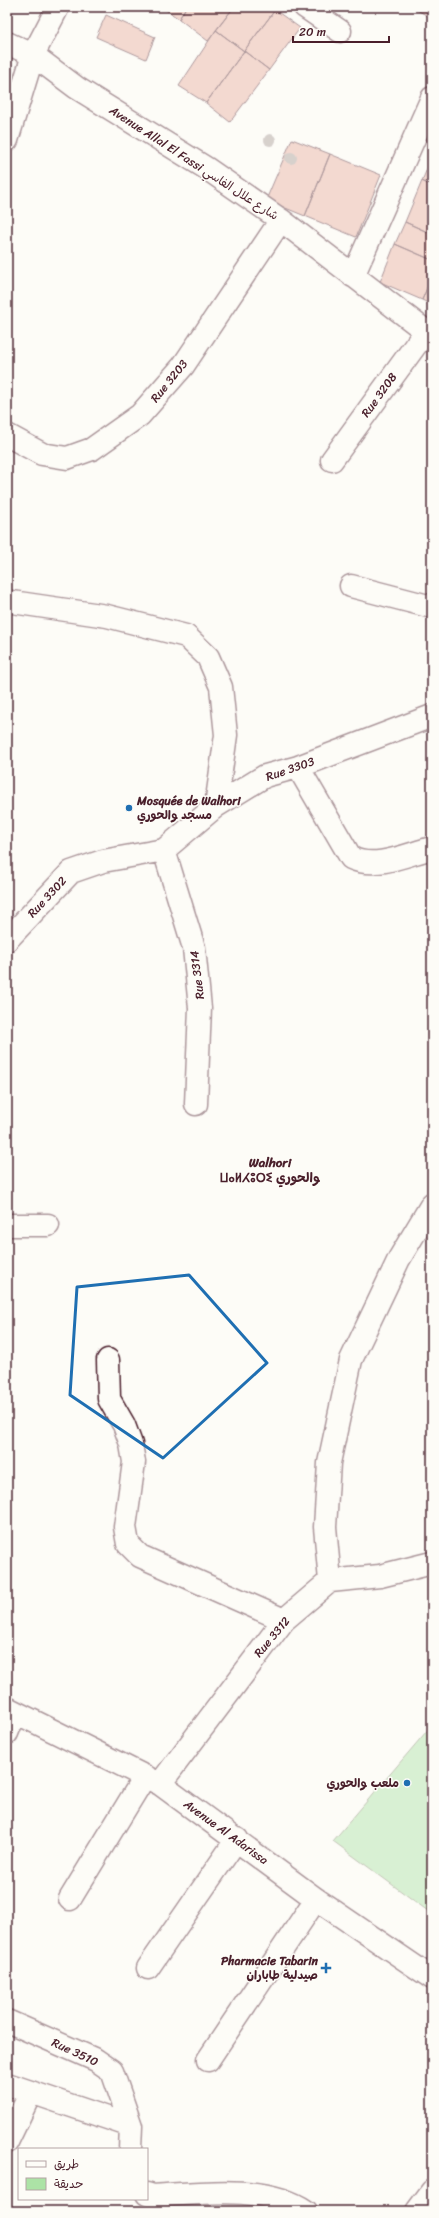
<svg xmlns="http://www.w3.org/2000/svg" width="439" height="2218" viewBox="0 0 439 2218" font-family="Sriracha,'Playpen Sans Arabic','Noto Sans Tifinagh',sans-serif">
<rect width="100%" height="100%" fill="#fdfcf7"/>
<filter id="ink" filterUnits="userSpaceOnUse"><feTurbulence type="fractalNoise" baseFrequency=".025" numOctaves="2"/><feDisplacementMap in="SourceGraphic" scale="8" xChannelSelector="R" yChannelSelector="G"/><feConvolveMatrix kernelMatrix="1 2 1 2 8 2 1 2 1" color-interpolation-filters="sRGB"/></filter>
<g filter="url(#ink)">
<path fill="#ace3a6" stroke="#7b8168" d="M432,1725V1914L333,1841Z"/>
<path fill="#e7afa0" stroke="#4a1f2b" d="M162,7H186L179,19Z
M186,7H234L208,41L179,19Z
M234,7H272L275,10L244,51L216,30Z
M411,7H432V18Z
M275,10L300,28L269,70L244,51Z
M106,15L155,37L146,59L96,37Z
M216,30L244,51L206,103L179,86Z
M244,51L269,70L230,122L206,103Z
M292,139L330,154L305,216L266,200Z
M330,154L381,175L356,237L305,216Z
M431,159L432,160V186L422,181Z
M422,181L432,186V234L405,222Z
M405,222L432,234V260L395,244Z
M395,244L432,260V276L422,300L380,282Z
M432,276V305L422,300Z"/>
<g fill="none" stroke-linecap="round" stroke-linejoin="round">
<g stroke="#4a1f2b" stroke-width="25">
<path id="minor" d="M305,7L340,31
M7,43L33,55L77,88L206,168L281,220L432,336
M7,140L33,55L58,7
M353,276L432,98
M7,435L42,454L67,458L92,449L140,415L183,366L281,220
M332,460L426,331
M351,586L432,607
M12,602L107,616L186,636L208,657L221,687L226,735L216,806
M298,767L351,858C376,870 407,854 432,848
M164,850L194,948L200,1008L196,1104
M7,940L71,872L103,861L164,850L216,806L265,776L298,767L432,716
M7,1225H48
M108,1360L109,1399L124,1425L131,1444L134,1462L125,1527L128,1544L140,1556L284,1620
M330,1581L325,1527L329,1463L351,1360L399,1259L432,1204
M7,1708L160,1784L316,1899L432,1978
M7,1733L15,1713
M160,1784L284,1620L330,1581L380,1576L432,1563
M70,1899L145,1776
M148,1968L237,1839
M7,2021L96,2060L112,2071L131,2126L130,2149
M208,2060L316,1899
M7,2084L131,2126
M7,2142L31,2092
M147,2194L152,2196C199,2193 266,2184 306,2211
M417,2211L432,2191"/>
</g>
<use href="#minor" stroke="#fdfcf7" stroke-width="22"/>
</g>
<g fill="#a89d98">
<circle cx="270" cy="140" r="6"/>
<circle cx="291" cy="158" r="6"/>
</g>
</g>
<path d="M0 0H439V2218H0ZM189,1275L267,1363L163,1458L70,1395L77,1287Z" fill="#fdfcf7" fill-opacity=".55" fill-rule="evenodd"/>
<path fill="none" stroke="#1f6fb2" stroke-width="3" stroke-linejoin="round" d="M189,1275L267,1363L163,1458L70,1395L77,1287Z"/>
<g fill="#1f6fb2" stroke="#fdfcf7" stroke-width="1.5">
<circle cx="129" cy="808" r="4"/>
<circle cx="407" cy="1783" r="4"/>
<path d="M324 1962h4v4h4v4h-4v4h-4v-4h-4v-4h4z"/>
</g>
<g text-anchor="middle" stroke-width="3" stroke-linejoin="round" paint-order="stroke">
<g font-size="12" fill="#4a1f2b" stroke="#fdfcf7">
<text transform="translate(194 163) rotate(33)" y="4">Avenue Allal El Fassi شارع علال الفاسي</text>
<text transform="translate(169 381) rotate(-51)" y="4">Rue 3203</text>
<text transform="translate(379 395) rotate(-54)" y="4">Rue 3208</text>
<text transform="translate(290 769) rotate(-19)" y="4">Rue 3303</text>
<text transform="translate(47 897) rotate(-47)" y="4">Rue 3302</text>
<text transform="translate(197 975) rotate(-97)" y="4">Rue 3314</text>
<text transform="translate(272 1637) rotate(-50)" y="4">Rue 3312</text>
<text transform="translate(226 1832) rotate(36)" y="4">Avenue Al Adarissa</text>
<text transform="translate(75 2052) rotate(25)" y="4">Rue 3510</text>
</g>
<g font-size="12" font-weight="bold" fill="#4a1f2b" stroke="#fdfcf7" text-anchor="end">
<text x="137" y="805" text-anchor="start">Mosquée de Walhori<tspan x="137" dy="14">مسجد والحوري</tspan></text>
<text x="399" y="1787">ملعب والحوري</text>
<text x="318" y="1965">Pharmacie Tabarin<tspan x="318" dy="14">صيدلية طاباران</tspan></text>
</g>
<g font-size="13" font-weight="bold" fill="#4a1f2b" stroke="#fdfcf7">
<text x="270" y="1167">Walhori<tspan x="270" dy="15">ⵡⴰⵍⵃⵓⵔⵉ والحوري</tspan></text>
</g>
</g>
<rect width="439" height="2218" fill="none" stroke="#fdfcf7" stroke-width="24"/>
<rect x="12" y="12" width="415" height="2194" fill="none" stroke="#4a1f2b" stroke-width="1.5" filter="url(#ink)"/>
<rect x="18" y="2148" width="130" height="52" fill="#fdfcf7" stroke="#b5a4a5"/>
<rect x="26" y="2161" width="20" height="6" fill="#fdfcf7" stroke="#b5a4a5"/>
<text x="54" y="2168" font-size="12" fill="#4a1f2b">طريق</text>
<rect x="26" y="2178" width="20" height="12" fill="#ace3a6" stroke="#b5a4a5"/>
<text x="54" y="2188" font-size="12" fill="#4a1f2b">حديقة</text>
<path d="M293 36v6h96v-6" fill="none" stroke="#4a1f2b" stroke-width="2"/>
<text x="299" y="36" font-size="12" fill="#4a1f2b" stroke="#fdfcf7" stroke-width="3" paint-order="stroke">20 m</text>
</svg>
